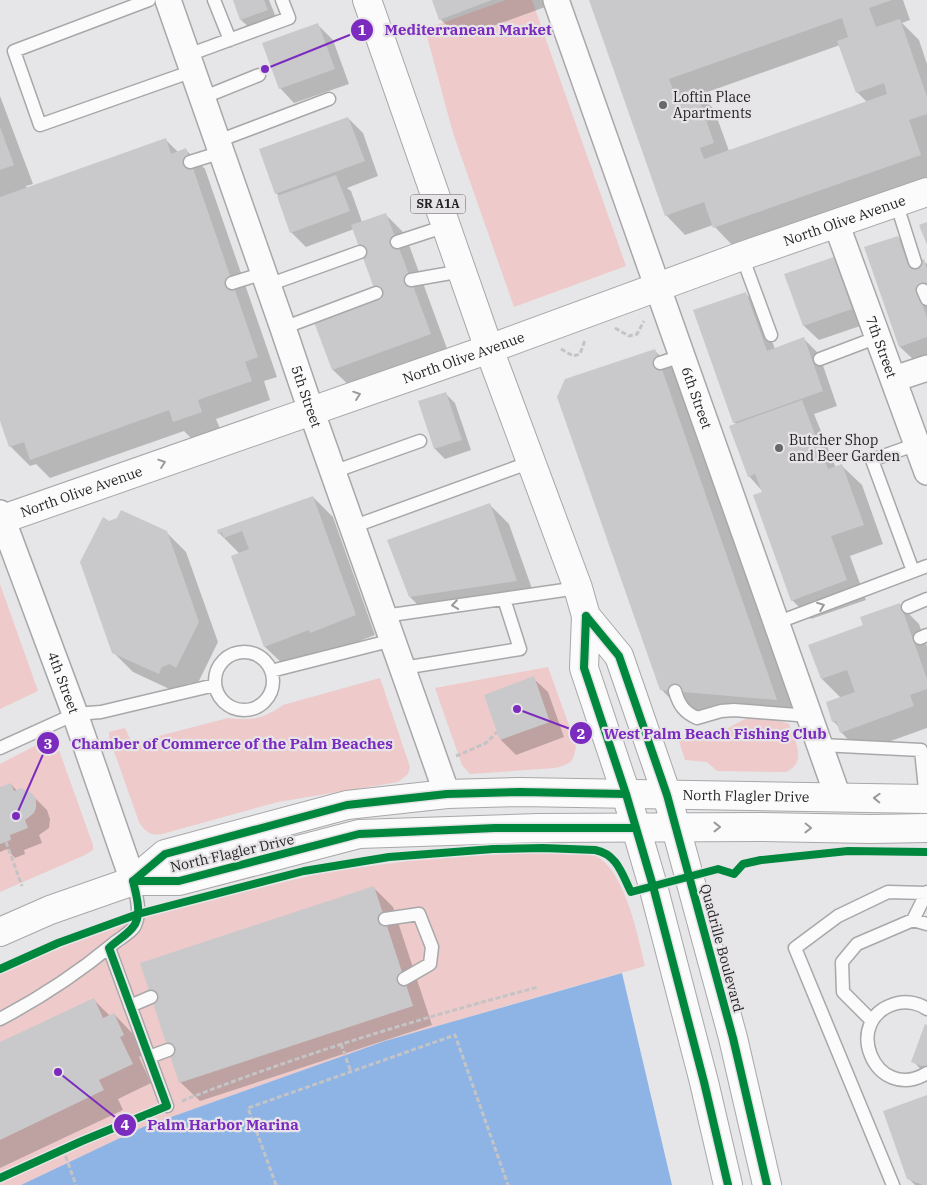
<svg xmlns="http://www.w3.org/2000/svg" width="927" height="1185" viewBox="0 0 927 1185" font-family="'IBM Plex Serif',serif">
<rect width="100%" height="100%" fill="#e6e5e7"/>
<path fill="#eecaca" d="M506,0H532L626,266L514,307L453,133L425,29Z
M0,584L38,691L0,709Z
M548,667L576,745C574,762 571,764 555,768L470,774L462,765L435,688Z
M380,678L410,767L408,774L398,782L278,802L162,834C151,836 145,832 139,822L109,737V732L125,728L132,743L228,718C251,721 263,719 283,705Z
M752,717L780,721L789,724C795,741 808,762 786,772L717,771L707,762L685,760L678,738C688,739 699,741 709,737C725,732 735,722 752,717Z
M54,736L93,845V850L85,855L0,892V764Z
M528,853L591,854C624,864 638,936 645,966L385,1041L143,1127L21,1185H0V974L105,929L161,911L331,871L440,857Z"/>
<path fill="#8eb4e5" d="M622,973L672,1185H21L143,1127L385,1041Z"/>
<path fill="#0003" fill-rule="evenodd" d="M234,0H269L277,20L251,29L241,20Z
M433,0H546L548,6L460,38L440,19Z
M590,0H903L910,20L902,23L919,40L927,64V178L733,246L713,225L685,235L666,215ZM840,45L857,92L867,102L729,151L714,109L699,95Z
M318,25L333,40L349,84L294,103L280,88Z
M0,96L33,184L26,186L27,189L166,140L178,152L186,150L205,169L277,377L264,381L270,400L216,419L221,431L194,441L184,431L50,478L36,464L30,466L10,446L0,417Z
M348,118L363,133L378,176L347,188L351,191L362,222L385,214L405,234L449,354L353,389L333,370L316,323L379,300L354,229L306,247L291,232L280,197L276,193Z
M898,237L913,252L917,263L923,261L927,264V357L915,361L900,347Z
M833,258L848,273L866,324L819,340L804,326L786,275Z
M745,293L760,308L775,349L804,339L819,354L837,406L814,414L836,468L842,466L862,485L883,544L850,556L866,600L811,619L792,600L764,493L749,476L737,425L734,422Z
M654,350L674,370L796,719L680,709L661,689Z
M445,393L455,403L471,450L445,459L435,449L420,402Z
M313,497L333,517L375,635L331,652L328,649L285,666L265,647L232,556L240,554L219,533Z
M490,505L509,524L536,600L429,616L410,597Z
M109,522L166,532L186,552L218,642L196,687L190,683L182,686L178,693L133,672L113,652Z
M899,604L919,624L927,647V728L860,752L841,732L839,727L833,721L841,698L822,679Z
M533,678L548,692L564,737L516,755L501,740L485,695Z
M11,784L17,791L32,795L47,810L50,819L49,828L39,835L42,843L24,850L25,854L15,858L7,849L0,852V788Z
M373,887L393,907L432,1025L200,1101L180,1082Z
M93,999L110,1016L114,1014L133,1034L143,1055L139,1057L151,1083L118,1099L123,1110L0,1168V1043Z
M927,1026V1076L913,1061Z
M927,1096V1185H915L908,1178Z"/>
<path fill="#c9c9cb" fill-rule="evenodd" d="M233,0H264L268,10L240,20Z
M432,0H492L439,20Z
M589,0H892L869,8L876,27L900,19L927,97V114L909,120L921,155L713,228L704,202L665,216ZM842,18L848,37L837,41L856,93L884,83L887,94L704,159L700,148L714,143L695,88L675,95L669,79Z
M318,23L335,69L279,89L262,43Z
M348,117L365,161L275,194L259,149Z
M0,127L14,165L0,170Z
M166,138L171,154L186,148L258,357L245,362L252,381L198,400L202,412L173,422L169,410L30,460L24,442L9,447L0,421V197Z
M336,175L350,211L290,233L277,196Z
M386,213L431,334L332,370L314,322L378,299L351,225Z
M927,222V245L919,225Z
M898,236L908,265L924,259L927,269V289L918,292L927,318V337L899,347L864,247Z
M834,257L852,309L803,326L784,274Z
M746,292L767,351L804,337L823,391L733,423L693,310Z
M655,349L777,700L660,690L557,397L565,379Z
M446,392L462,440L434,449L418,401Z
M802,400L828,469L842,464L864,525L831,536L847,580L791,601L753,495L762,492L755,474L748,477L729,426Z
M313,496L356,615L310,633L309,630L264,647L231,556L249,549L242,531L224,538L222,532L218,534L217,530Z
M490,503L517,581L409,597L387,540Z
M121,510L167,531L199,622L176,668L170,664L162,667L159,674L112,653L80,562L103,517L109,521L117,518Z
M900,603L927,679V689L910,695L914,706L840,733L836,721L832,722L826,702L855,692L847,670L821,679L808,645L863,625L860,617Z
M534,676L550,722L500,740L484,695Z
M11,783L14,791L21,788L33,794L36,800V808L34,813L25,820L28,828L10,835L11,840L0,844V787Z
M374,886L413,1006L179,1083L140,963Z
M94,998L103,1018L114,1013L124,1035L120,1037L133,1064L99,1080L104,1090L0,1140V1042Z
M925,1024L927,1025V1068L911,1062Z
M927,1095V1185H923L907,1179L883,1111Z"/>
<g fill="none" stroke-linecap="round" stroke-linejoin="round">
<g stroke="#a8a7a9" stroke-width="15">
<path id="service" d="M149,0L14,51L40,125L193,71
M214,0L230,40
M188,55L289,18L282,0
M202,98L259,75
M218,141L329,99
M190,162L222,152
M896,202L915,262
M397,242L446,226
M742,256L771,335
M411,280L462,271
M232,283L264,273
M268,285L360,252
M923,290L927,299
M283,328L376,293
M820,359L878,337
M660,363L682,356
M333,472L420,441
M352,527L531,462
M913,571L872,460L917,444
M908,607L927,599
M384,616L578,588
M776,623L927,566
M920,638L927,635
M215 681a29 29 0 1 1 58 0a29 29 0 1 1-58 0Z
M403,668L520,649L504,599
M271,671L393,640
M675,691C679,705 684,712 697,718L721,711L734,710L810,716
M821,745L921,750L926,799
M0,748L75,714L101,712L215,685
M385,919L419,914L432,947L430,964L404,979
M913,920L927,892
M109,948L167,1106
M130,1006L151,997
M927,1009C919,1003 907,1001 898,1003C839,1017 875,1105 927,1073
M0,1019C40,998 78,973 113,944C119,939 130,933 134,927C142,913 136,895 133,881
M872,1021L843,992L842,962L857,944L913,920L927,924
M149,1057L168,1050
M893,1185L795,948L838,916L888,892L926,893"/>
</g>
<g stroke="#a8a7a9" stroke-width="28">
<g id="minor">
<path id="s1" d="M168,0L283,328L305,393L447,794"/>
<path id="s2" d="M556,0L838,797"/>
<path id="s3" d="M836,223L927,472"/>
<path d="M894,379L927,368"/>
<path id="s4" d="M0,513L75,714L133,881"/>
</g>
</g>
<g stroke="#a8a7a9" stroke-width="30">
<g id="tertiary">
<path id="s5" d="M0,520L489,349L742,256L927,192"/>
<path id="s6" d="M133,881L165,854L347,805L447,794L520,792L927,799"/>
<path d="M0,932L50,910L133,881H179L359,834L539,828L759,827L871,829L927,828"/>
</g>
</g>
<g stroke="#a8a7a9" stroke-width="30">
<path id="primary" d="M367,0L489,349L578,588L586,616L584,668L626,794L653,886L704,1082L728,1185
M586,616L619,656L667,795L733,1038L767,1185"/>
</g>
<path stroke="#c4c3c5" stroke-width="3" stroke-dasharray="5 2.5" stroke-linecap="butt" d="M615,328L629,336L637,334L644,321
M561,349L573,356L580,354L585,340
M456,756L486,743L497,732
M6,842L22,886
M341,1044L351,1072
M182,1101C298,1055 418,1019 538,987
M63,1149L76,1185
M0,1178L82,1141L153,1112
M276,1185L248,1108L455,1035L508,1185"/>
<use href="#service" stroke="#fbfbfb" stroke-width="12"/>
<use href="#minor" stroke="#fbfbfb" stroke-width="25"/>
<use href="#tertiary" stroke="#fbfbfb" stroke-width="28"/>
<use href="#primary" stroke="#fbfbfb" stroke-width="28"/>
<g stroke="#e7e4e8" stroke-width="11">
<path id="cycleway" d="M586,616L619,656L667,795L733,1038L767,1185
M586,616L584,668L626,794L653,886L704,1082L728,1185
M133,881L165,854L347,805L447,794L520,792L626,794
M133,881H179L359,834L495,828H636
M0,969L58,943L138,914L304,871L389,857L493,849L543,848L595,850C617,854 622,874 631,892L718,869L734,874L743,864L761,860L848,851L927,852
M0,1178L82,1141L167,1106L109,948C116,941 127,935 133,927C143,915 136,895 133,881"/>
</g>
<use href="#cycleway" stroke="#00873e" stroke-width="8"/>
</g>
<defs><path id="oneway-chevron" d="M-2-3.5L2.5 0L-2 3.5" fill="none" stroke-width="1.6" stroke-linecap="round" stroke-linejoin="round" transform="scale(1.25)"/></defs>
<g stroke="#9a9a9b">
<use href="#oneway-chevron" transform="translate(357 395) rotate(-19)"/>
<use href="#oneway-chevron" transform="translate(162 463) rotate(-19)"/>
<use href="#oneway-chevron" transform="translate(455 605) rotate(172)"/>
<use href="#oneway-chevron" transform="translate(821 606) rotate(-21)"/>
<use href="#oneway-chevron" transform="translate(877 798) rotate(-178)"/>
<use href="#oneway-chevron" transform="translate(717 827)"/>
<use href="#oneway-chevron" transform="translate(808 828) rotate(1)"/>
</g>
<g fill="#686769" stroke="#e7e4e8" stroke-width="2">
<circle cx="663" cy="105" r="5"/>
<circle cx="779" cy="448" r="5"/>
</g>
<g text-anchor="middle" stroke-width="4.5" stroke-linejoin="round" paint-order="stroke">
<rect fill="#e7e4e8" stroke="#5e5d60" stroke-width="1" x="410.5" y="194.5" width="55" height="19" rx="4"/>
<g font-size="12" font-weight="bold" fill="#242325">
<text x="438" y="208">SR A1A</text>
</g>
<g font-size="14" fill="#242325" stroke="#e7e4e8" text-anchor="start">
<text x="673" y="102">Loftin Place<tspan x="673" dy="16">Apartments</tspan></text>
<text x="789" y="445">Butcher Shop<tspan x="789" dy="16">and Beer Garden</tspan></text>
</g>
<g font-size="14" fill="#242325" stroke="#e7e4e8">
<text dy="5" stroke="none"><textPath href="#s5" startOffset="896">North Olive Avenue</textPath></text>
<text dy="5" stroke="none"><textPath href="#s3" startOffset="132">7th Street</textPath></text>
<text dy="5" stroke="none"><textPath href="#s5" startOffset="491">North Olive Avenue</textPath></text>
<text dy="5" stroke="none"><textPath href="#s1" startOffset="420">5th Street</textPath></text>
<text dy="5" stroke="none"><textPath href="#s2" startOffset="422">6th Street</textPath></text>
<text dy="5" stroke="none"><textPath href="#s5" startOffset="86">North Olive Avenue</textPath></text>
<text dy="5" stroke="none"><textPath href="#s4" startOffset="181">4th Street</textPath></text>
<text dy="5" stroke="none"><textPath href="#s6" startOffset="630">North Flagler Drive</textPath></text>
<text transform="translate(232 853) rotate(-13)" y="5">North Flagler Drive</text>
<text transform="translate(722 948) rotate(75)" y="5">Quadrille Boulevard</text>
</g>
</g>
<path fill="none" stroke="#7b2cbf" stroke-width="2" d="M265 69L362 30M517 709L581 733M16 816L48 743M58 1072L125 1125"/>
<g fill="#7b2cbf" stroke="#e7e4e8" stroke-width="2">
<circle cx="265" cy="69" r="5"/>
<circle cx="517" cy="709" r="5"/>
<circle cx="16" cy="816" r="5"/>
<circle cx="58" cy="1072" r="5"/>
<circle cx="362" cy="30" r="12"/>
<circle cx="581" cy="733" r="12"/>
<circle cx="48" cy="743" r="12"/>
<circle cx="125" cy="1125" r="12"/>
</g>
<g font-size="15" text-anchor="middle" font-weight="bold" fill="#fff">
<text x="362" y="35">1</text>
<text x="581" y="739">2</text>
<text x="48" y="749">3</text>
<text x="125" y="1130">4</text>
</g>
<g font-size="15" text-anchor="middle" font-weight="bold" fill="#7b2cbf" stroke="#e7e4e8" stroke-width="4.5" stroke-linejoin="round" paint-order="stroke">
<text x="468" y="35">Mediterranean Market</text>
<text x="715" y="739">West Palm Beach Fishing Club</text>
<text x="232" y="749">Chamber of Commerce of the Palm Beaches</text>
<text x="223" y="1130">Palm Harbor Marina</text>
</g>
</svg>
